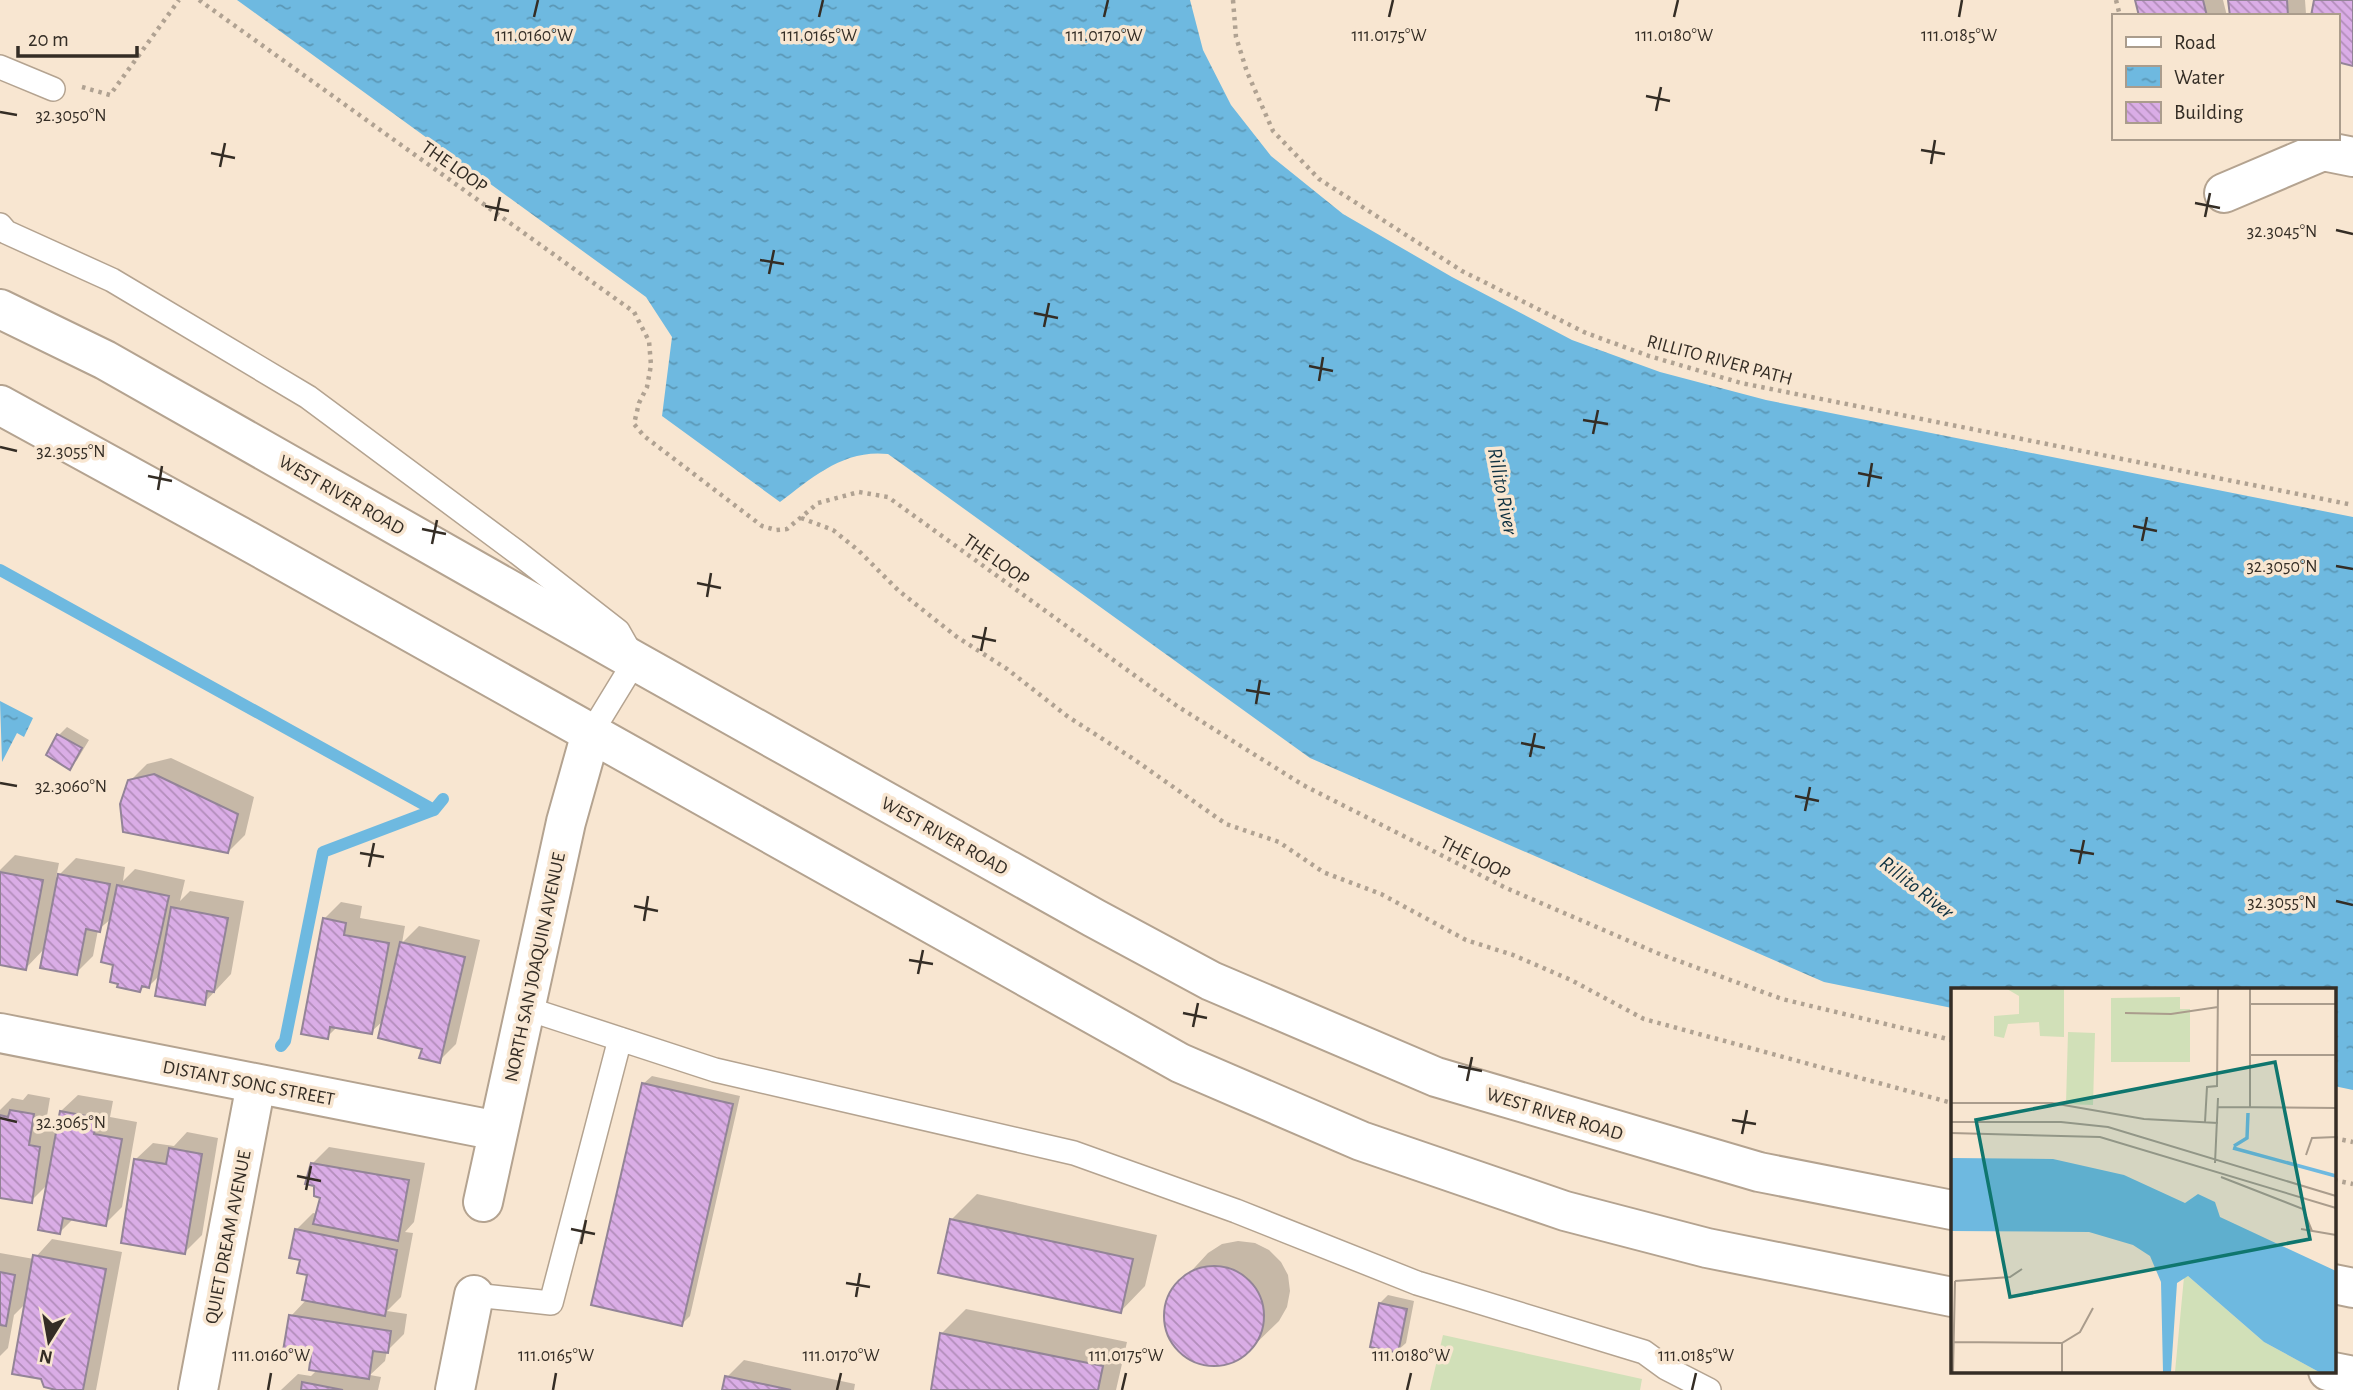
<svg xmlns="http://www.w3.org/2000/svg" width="2353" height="1390" viewBox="0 0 2353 1390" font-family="'Alegreya Sans',sans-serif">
<defs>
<pattern id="water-ripples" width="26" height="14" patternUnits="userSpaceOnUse" patternTransform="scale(1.75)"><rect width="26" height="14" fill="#6eb9e0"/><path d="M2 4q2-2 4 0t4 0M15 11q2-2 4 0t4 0" fill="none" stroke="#5b97b5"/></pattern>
<pattern id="building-back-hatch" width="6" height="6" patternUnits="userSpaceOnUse" patternTransform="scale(1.75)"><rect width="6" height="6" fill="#daade6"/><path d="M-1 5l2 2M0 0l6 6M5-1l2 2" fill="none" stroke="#b28dba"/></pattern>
</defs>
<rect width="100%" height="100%" fill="#f8e6d1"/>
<path fill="#d1e0b8" d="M1443,1335L1642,1379L1640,1390H1430Z"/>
<path fill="url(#water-ripples)" d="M237,0H1190L1203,50L1231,105L1271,156L1343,214L1452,277L1572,340L1660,372L1766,400L2353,517V1090L2334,1086V989H1952V1008L1824,982L1310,758L888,454C844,449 813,477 780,502L662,416L672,337L646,297Z
M0,701L33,718L24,737L17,733L2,762Z"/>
<path fill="#0003" d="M2137,0H2223L2227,16H2140Z
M2230,0H2305L2306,14L2232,16Z
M67,727L89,740L77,760L69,768L48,754L59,735Z
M171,758L254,797L245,835L228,852L130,781L147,764Z
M15,855L59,863L56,878L76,858L125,867L123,881L135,869L185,880L180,901L190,891L244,901L231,974L204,1003L161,974L149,986L144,985L139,990L115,963L112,918L98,930L93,956L76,973L45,948L26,968L0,963V870Z
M341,902L362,906L360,918L405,926L402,943L419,926L480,940L456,1044L439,1061L424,1047L384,1020L371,1032L338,1026L327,1037L324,919Z
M652,1076L740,1096L690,1316L682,1324L643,1084Z
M28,1094L50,1098L45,1128L58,1131L61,1111L78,1095L113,1101L110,1117L137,1122L122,1207L105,1224L74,1218L60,1232L48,1184L31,1201L0,1196V1110L12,1098L23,1100Z
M187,1132L218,1138L202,1235L185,1252L136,1159L153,1143L174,1146Z
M329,1147L425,1163L414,1222L405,1232L413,1233L401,1297L387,1311L407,1314L404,1334L387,1351L385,1361L370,1375L381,1377L378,1390H281L298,1374L311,1376L317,1370L313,1354L291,1316L307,1299L309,1273L302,1258L296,1230L313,1213L318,1214L322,1197L312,1164Z
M977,1194L1157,1235L1145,1286L1120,1312L952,1219Z
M52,1239L122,1252L96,1390H57L26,1303L14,1315L8,1348L0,1356V1253L34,1259Z
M1238,1241L1255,1243L1269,1250L1281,1262L1288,1275L1290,1291L1287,1307L1279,1321L1241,1358L1226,1364L1210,1365L1195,1361L1181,1353L1171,1340L1166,1324V1307L1172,1292L1208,1253L1222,1244Z
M1388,1295L1414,1301L1406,1343L1397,1351L1380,1303Z
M966,1309L1127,1342L1116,1390H933L941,1334Z
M744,1360L855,1384L854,1390H724L727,1377Z"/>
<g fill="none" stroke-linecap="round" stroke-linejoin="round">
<path stroke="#6eb9e0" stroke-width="12" d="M0,570L434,810L443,799
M281,1046L285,1041L323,852L434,810"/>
</g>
<path fill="url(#building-back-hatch)" stroke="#938497" stroke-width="2" d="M2135,0H2203L2207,16H2139Z
M2228,0H2287L2288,16H2230Z
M2314,0H2353V66L2337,62V16H2311Z
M57,734L82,748L70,770L46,755Z
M154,774L238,814L228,853L123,832L120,804L128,780Z
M0,872L43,880L26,970L0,965Z
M58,874L110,884L100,932L86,929L77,975L40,968Z
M117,885L169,896L149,988L142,986L140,992L117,987L118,984L110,982L113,965L101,962Z
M171,907L228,918L214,992L207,991L205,1005L155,996Z
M323,918L346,923L344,935L389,943L372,1034L330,1027L328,1039L301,1034Z
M400,942L465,957L440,1063L419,1058L422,1049L378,1038Z
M642,1083L733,1104L682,1326L591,1305Z
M10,1110L34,1114L29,1145L40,1147L32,1203L0,1198V1115L8,1117Z
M60,1111L97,1118L94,1134L122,1139L106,1226L63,1218L60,1234L38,1230Z
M169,1148L202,1154L185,1254L121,1243L134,1159L166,1164Z
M311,1163L409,1180L398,1241L313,1224L320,1198L314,1196V1186L305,1184Z
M950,1219L1133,1259L1121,1313L938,1273Z
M295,1229L397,1250L385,1316L302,1300L307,1275L297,1273L300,1260L289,1258Z
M33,1255L106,1269L83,1390H56L44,1387L41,1379L12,1374Z
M1164 1316a50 50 0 1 1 100 0a50 50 0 1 1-100 0Z
M0,1272L15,1275L6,1326L0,1325Z
M1379,1303L1407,1309L1398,1353L1370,1347Z
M289,1315L391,1331L388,1353L373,1351L369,1379L309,1370L311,1355L283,1351Z
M940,1333L1103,1366L1098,1390H931Z
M725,1376L791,1390H722Z
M302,1382L343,1390H301Z"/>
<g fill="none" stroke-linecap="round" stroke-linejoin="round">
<g stroke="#b4a390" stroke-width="26">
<path id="service" d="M0,67L53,89
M0,225L6,232L112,280L308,397L518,553L618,631L635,661L591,733
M525,1008L715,1070L1074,1153L1236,1211L1417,1283L1644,1352L1666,1368L1709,1390
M474,1295L551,1303L620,1039"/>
</g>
<g stroke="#b4a390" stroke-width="42">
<path id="minor" d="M2224,193L2323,151L2353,157
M0,1033L498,1131
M483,1202L566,822L591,733
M198,1390L256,1084
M455,1390L474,1295"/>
</g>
<g stroke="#b4a390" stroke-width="42">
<path id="primary" d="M0,309L105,360L635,661L1094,918L1211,981L1436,1077L1759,1172L1952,1210
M0,405L239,536L1180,1063L1361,1141L1565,1211L1707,1248L1952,1297
M2334,1284L2353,1288
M2328,1371L2353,1376"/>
</g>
<path stroke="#b0a292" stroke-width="4.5" stroke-dasharray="3.5 5" stroke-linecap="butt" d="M199,0L634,312L649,341L651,365L647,387L639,403L634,424L644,436L762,526L776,530L787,529L818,503L859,492L888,497L1177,706L1303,785L1506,888L1657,953L1782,999L1952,1040
M1233,0L1236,37L1247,72L1273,131L1319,179L1462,271L1586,333L1649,356L1741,383L2353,505
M2116,0L2120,16
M82,87L110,95L179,0
M801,518L833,530L859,551L899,591L957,637L1007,669L1067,716L1132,758L1226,824L1279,842L1323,872L1381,894L1466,940L1513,955L1571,980L1644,1019L1952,1103
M2334,1138L2353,1142
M2334,1180L2353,1184"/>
<use href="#service" stroke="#fff" stroke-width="23"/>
<use href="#minor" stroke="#fff" stroke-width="38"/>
<use href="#primary" stroke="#fff" stroke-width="38"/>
</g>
<path fill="none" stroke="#342d25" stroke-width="2.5" d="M534,17L538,0M819,17L823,0M1104,17L1108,0M1389,17L1393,0M1674,17L1678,0M1959,17L1962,0M1646,96L1670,101M1656,111L1661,87M0,112L17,115M1921,150L1945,154M211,153L235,158M1931,164L1935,140M220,167L225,143M2195,203L2220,208M485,206L509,211M2205,217L2210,193M495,221L500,197M2336,230L2353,234M760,260L784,264M769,274L774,250M1034,313L1058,318M1044,327L1049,303M1309,366L1333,371M1319,381L1323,357M1583,420L1608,424M1593,434L1598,410M0,447L17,451M1858,473L1882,478M148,476L172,481M1868,487L1872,463M158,490L162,466M2133,526L2157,531M422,529L446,534M2142,541L2147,517M432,544L437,520M2336,566L2353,569M697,583L721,588M707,597L711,573M972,636L996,641M981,651L986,627M1246,690L1270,694M1256,704L1260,680M1521,743L1545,748M1530,757L1535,733M0,783L17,786M1795,796L1819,801M1805,811L1810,787M2070,850L2094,854M360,853L384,857M2079,864L2084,840M369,867L374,843M2336,901L2353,905M634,906L658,911M644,921L648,896M909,960L933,964M918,974L923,950M1183,1013L1207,1018M1193,1027L1198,1003M1458,1066L1482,1071M1467,1081L1472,1057M0,1118L17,1122M1732,1120L1756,1124M1742,1134L1747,1110M297,1176L321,1181M306,1190L311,1166M571,1229L595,1234M581,1244L586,1220M846,1283L870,1287M856,1297L860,1273M268,1390L271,1373M553,1390L556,1373M837,1390L841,1373M1122,1390L1126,1373M1407,1390L1411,1373M1692,1390L1696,1373"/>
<g text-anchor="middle" stroke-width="7" stroke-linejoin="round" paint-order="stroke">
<g font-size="19" fill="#342d25" stroke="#f8e6d1">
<text transform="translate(455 166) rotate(35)" y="7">THE LOOP</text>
<text transform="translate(1720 359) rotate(15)" y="7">RILLITO RIVER PATH</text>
<text transform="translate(342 494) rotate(30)" y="7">WEST RIVER ROAD</text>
<text transform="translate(997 559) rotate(35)" y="7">THE LOOP</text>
<text transform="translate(945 835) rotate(29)" y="7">WEST RIVER ROAD</text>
<text transform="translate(1476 857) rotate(27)" y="7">THE LOOP</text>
<text transform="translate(534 967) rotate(-78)" y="7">NORTH SAN JOAQUIN AVENUE</text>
<text transform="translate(249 1082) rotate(11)" y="7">DISTANT SONG STREET</text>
<text transform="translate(1555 1113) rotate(17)" y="7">WEST RIVER ROAD</text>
<text transform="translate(227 1237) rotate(-79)" y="7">QUIET DREAM AVENUE</text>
</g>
<g font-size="21" font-style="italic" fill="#0e3141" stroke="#f8e6d1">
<text transform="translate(1503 491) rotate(79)" y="7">Rillito River</text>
<text transform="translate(1917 887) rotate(38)" y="7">Rillito River</text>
</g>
</g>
<g transform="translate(1951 988)">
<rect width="385" height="385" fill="#f8e6d1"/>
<path d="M237,288L313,354L368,384H224L233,289Z" fill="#d1e0b8"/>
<path d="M56,1H113V49L89,48L88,34L57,36L53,50L43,48V28L68,26V8ZM229,9V21H239V74H160V10ZM117,44L144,45L142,117L115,116Z" fill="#d1e0b8"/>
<path d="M0,170L102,171L173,187L234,215L247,206L264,214L269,229L385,283V384H368L313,354L237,288L226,295L220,384H212L210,294L199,268L182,257L138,244L0,243Z" fill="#6eb9e0"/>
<path fill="none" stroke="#6eb9e0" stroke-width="3.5" d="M283,158L296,150L297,125M282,160L385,188"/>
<path fill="none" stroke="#aa9c8c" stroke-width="2" d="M299,1V119M299,16H385M174,25L220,26L267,19M299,67H385M0,115H101L193,131L267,135M267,119L385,120M0,134H110L157,139L385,208M254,134L256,99L266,98L267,1M0,145L149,149L385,220M355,167L361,150L385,149M264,175L267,110M270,189L352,221L361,243M350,241L385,247M4,293L59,289L71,281M2,354L111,355L129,344L142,320M111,355V384M2,384L4,293"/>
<path fill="#0f766e" fill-opacity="0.15" stroke="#0f766e" stroke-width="3.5" d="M324,74L359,251L59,309L25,132Z"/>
<rect width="385" height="385" fill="none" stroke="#342d25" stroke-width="3.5"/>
</g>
<g font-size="18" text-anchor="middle" fill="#342d25" stroke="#f8e6d1" stroke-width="7" stroke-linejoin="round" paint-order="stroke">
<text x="534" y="41">111.0160°W</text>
<text x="819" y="41">111.0165°W</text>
<text x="1104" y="41">111.0170°W</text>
<text x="1389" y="41">111.0175°W</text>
<text x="1674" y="41">111.0180°W</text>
<text x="1959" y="41">111.0185°W</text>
<text x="71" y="121">32.3050°N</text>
<text x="2282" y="237">32.3045°N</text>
<text x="71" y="457">32.3055°N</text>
<text x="2282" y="572">32.3050°N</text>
<text x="71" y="792">32.3060°N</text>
<text x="2282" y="908">32.3055°N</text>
<text x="71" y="1128">32.3065°N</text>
<text x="271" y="1361">111.0160°W</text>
<text x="556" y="1361">111.0165°W</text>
<text x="841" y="1361">111.0170°W</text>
<text x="1126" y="1361">111.0175°W</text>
<text x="1411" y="1361">111.0180°W</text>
<text x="1696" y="1361">111.0185°W</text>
</g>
<rect x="2112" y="14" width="228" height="126" fill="#f8e6d1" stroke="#aa9c8c" stroke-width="2"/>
<rect x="2126" y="37" width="35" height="10" fill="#ffffff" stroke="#aa9c8c" stroke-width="2"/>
<text x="2174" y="49" font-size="21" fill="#342d25">Road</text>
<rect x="2126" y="66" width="35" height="21" fill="url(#water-ripples)" stroke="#aa9c8c" stroke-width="2"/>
<text x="2174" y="84" font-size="21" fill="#342d25">Water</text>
<rect x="2126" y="102" width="35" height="21" fill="url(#building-back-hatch)" stroke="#aa9c8c" stroke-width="2"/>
<text x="2174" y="119" font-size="21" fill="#342d25">Building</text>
<g transform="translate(49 1341) rotate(191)" stroke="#f8e6d1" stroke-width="5" paint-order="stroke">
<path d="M0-5L12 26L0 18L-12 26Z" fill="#342d25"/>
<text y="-10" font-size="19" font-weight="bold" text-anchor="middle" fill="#342d25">N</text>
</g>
<path d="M18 46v10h119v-10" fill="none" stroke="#342d25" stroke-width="3.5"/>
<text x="28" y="46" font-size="21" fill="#342d25" stroke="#f8e6d1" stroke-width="5" paint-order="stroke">20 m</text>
</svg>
